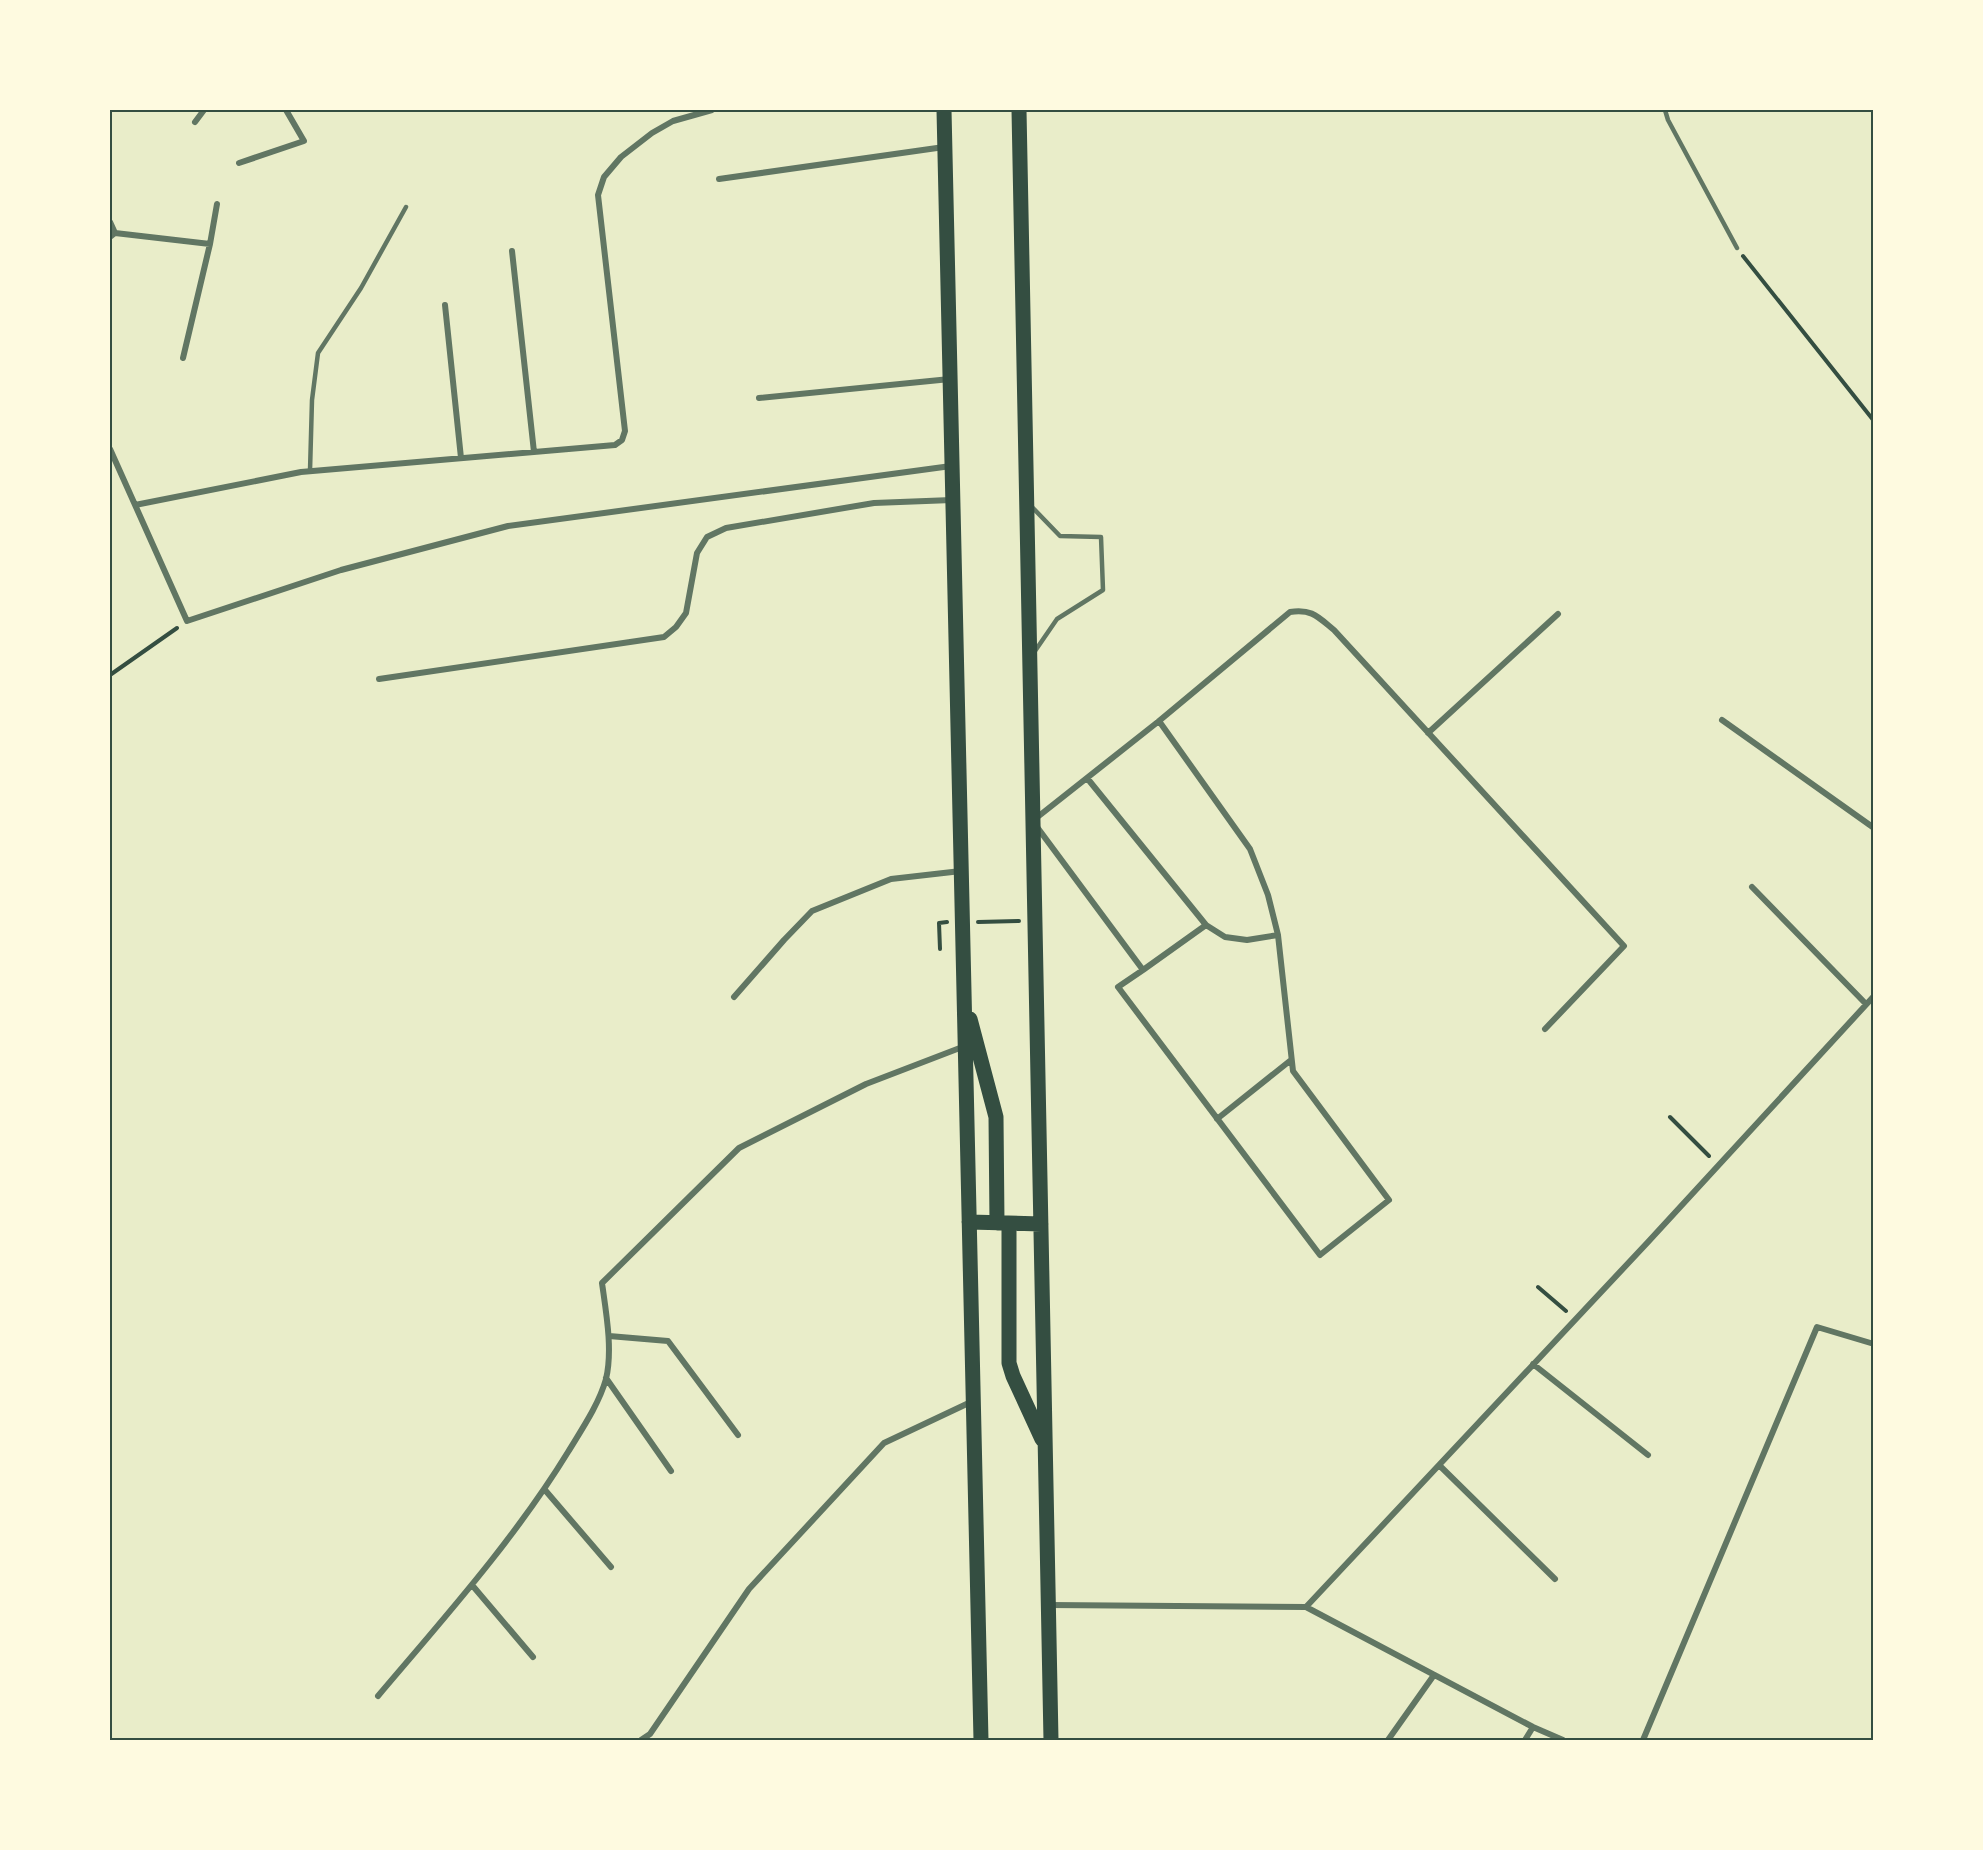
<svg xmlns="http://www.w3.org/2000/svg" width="1983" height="1850" viewBox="0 0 1983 1850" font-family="'Roboto Condensed',sans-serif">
<rect width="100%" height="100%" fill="#e9edc9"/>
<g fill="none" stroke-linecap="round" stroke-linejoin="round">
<path stroke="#344e41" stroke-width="4" d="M1743,256L1874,421
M110,675L177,628
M978,922L1019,921
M940,949L939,923L947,922
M1670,1117L1709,1156
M1538,1287L1566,1311"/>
<path stroke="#617663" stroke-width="4.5" d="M1665,110L1668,120L1737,248
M310,471L312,400L318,353L361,288L406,207
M1031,506L1060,536L1101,537L1103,590L1057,619L1035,651"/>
<path stroke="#617663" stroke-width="6" d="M195,122L204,110
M239,163L304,141L286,110
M719,179L944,147
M110,222L115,233
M110,237L115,233L210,244
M512,251L534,452
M445,305L461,458
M183,358L210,244L217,204
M759,398L950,379
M110,449L187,621L341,570L508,526L951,466
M135,505L301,472L615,445L622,440L625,431L598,195L604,177L621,157L652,133L673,121L712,110
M379,679L664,637L676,627L686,613L697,553L707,537L726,528L874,503L952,500
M1722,720L1874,828
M1428,733L1558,614
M1087,778L1206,925L1225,937L1247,940L1278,935
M1035,819L1159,721L1290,612C1312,609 1317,616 1334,630L1624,946L1545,1029
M1037,827L1143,970L1118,987L1320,1255L1389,1200L1293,1071L1278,935L1268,895L1250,849L1159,721
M1752,887L1866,1004
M1143,970L1206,925
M734,997L784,940L812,911L891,879L961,871
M1217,1119L1291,1060
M609,1336L668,1341L738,1435
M1533,1364L1648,1455
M606,1378L671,1471
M1439,1465L1555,1579
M545,1490L611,1567
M472,1585L533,1657
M1049,1605L1306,1607L1648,1242L1874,996
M1306,1607L1533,1727L1563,1740
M378,1696C444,1618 514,1540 568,1452C582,1429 599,1404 606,1379C613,1350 606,1312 602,1283L739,1148L866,1084L965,1046
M641,1740L650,1734L749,1589L884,1443L973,1401
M1388,1740L1434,1675
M1525,1740L1533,1727
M1643,1740L1817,1327L1874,1344"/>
<path stroke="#344e41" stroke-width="15" d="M944,110L981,1740
M1019,110L1051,1740
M970,1019L996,1117L997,1223
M969,1222L1041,1224
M1009,1224V1363L1013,1376L1042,1439"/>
</g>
<rect width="1983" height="1850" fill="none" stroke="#fefae0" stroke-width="222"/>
<rect x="111" y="111" width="1761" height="1628" fill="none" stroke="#344e41" stroke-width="2"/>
</svg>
